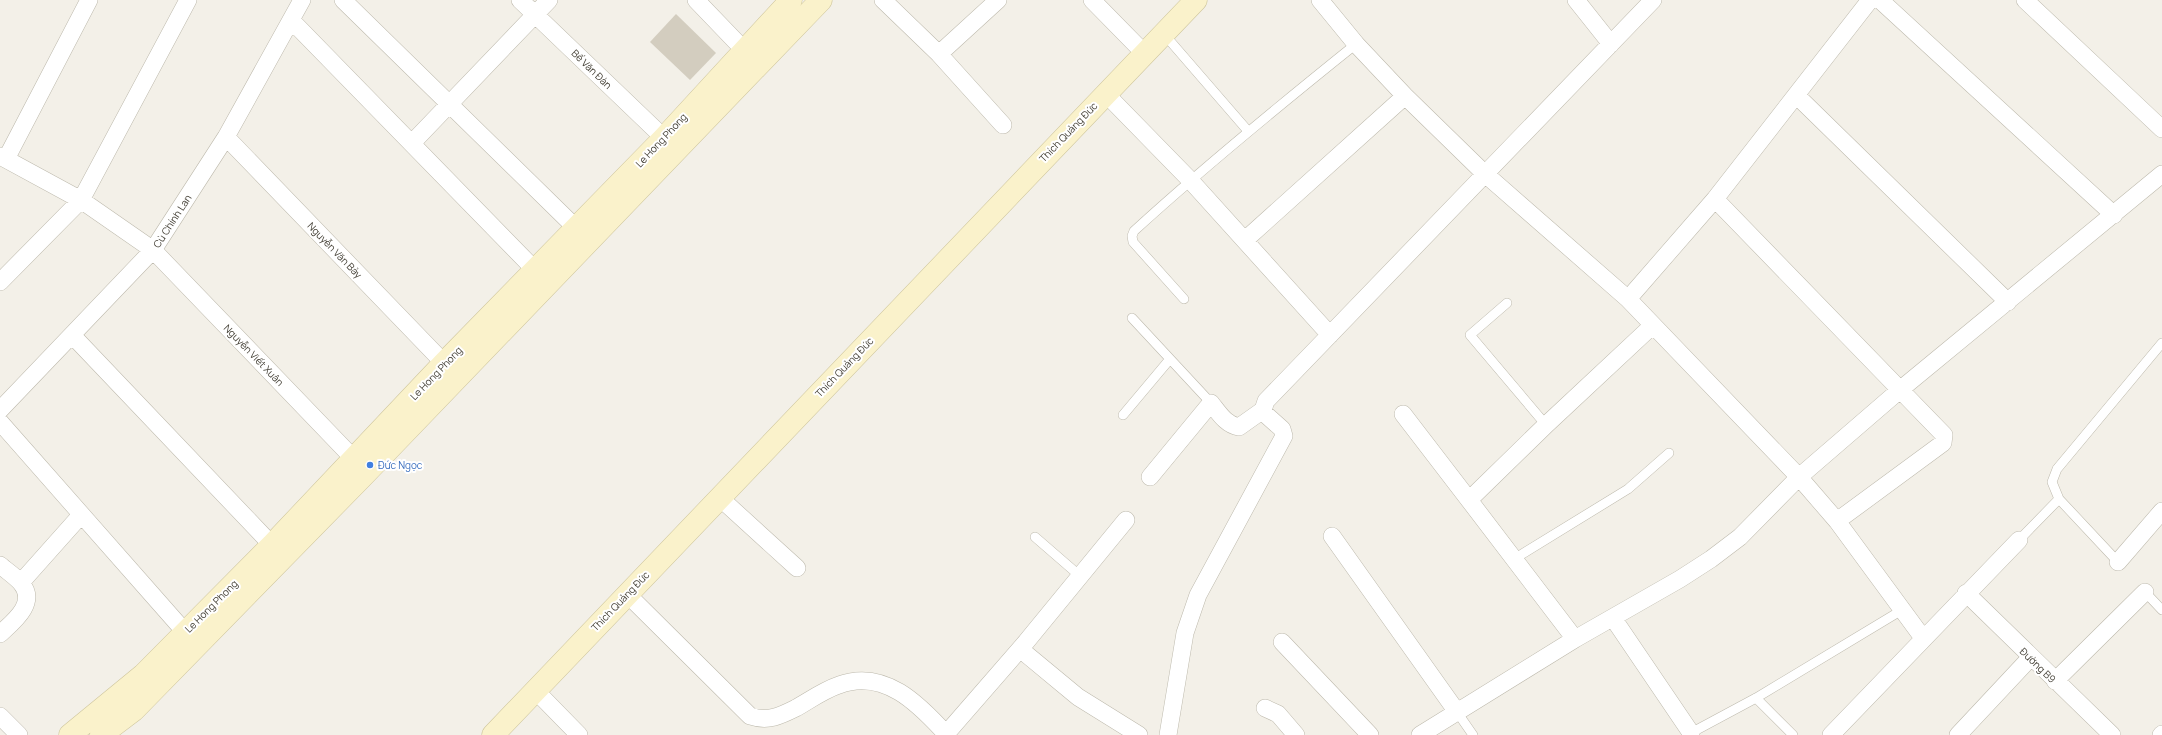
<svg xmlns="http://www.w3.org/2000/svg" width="2162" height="735" viewBox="0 0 2162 735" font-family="Manrope,sans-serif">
<rect width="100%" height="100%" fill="#f3f0e8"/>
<path fill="#d3cdbf" d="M676,14L716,53L690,80L650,42Z"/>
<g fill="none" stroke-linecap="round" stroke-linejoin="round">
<g stroke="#bdb9ac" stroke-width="10">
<path id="lane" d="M1164,34L1248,131
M1184,299L1133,242L1132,236L1134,231C1205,166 1280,105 1356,44
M1507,303L1470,335L1546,425
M1132,318L1211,403
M1123,415L1170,359
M2059,499L2118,562
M1035,537L1080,576
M2019,540L2059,499L2052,482L2057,469L2162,343
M1514,559L1628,489L1669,453
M2145,592L2162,610
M1756,698L1793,735
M1457,712L1473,735
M1689,734L1756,698L1902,610"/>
</g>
<g stroke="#bdb9ac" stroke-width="18">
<path id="street" d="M343,0L576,228
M520,0L664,138
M696,0L744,50
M883,0L939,54L998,0
M1092,0L1144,53
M1320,0L1356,44L1405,96L1484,173L1628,299L1799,477L1837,521L1923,638
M1576,0L1611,44
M1880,0L2114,215
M2025,0L2162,129
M291,20L535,270
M939,54L1003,125
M1105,93L1190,180L1330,335
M1796,95L2008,302
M226,137L444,363
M412,143L549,0
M0,156L81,200L153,250L354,459
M6,159L89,0
M1715,199L1944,435L1943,443L1837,521
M1245,240L1405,96
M0,282L81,200L188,0
M1628,299L1715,199L1870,0
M72,335L272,545
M0,410L153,250L226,137L302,0
M1403,414L1469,500
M0,422L185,632
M1150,477L1211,403C1219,413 1226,425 1239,427L1263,410
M719,497L797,568
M1332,536L1457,712
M2118,562L2162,511
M0,565C7,571 16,577 21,583C38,603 13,622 0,634
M22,584L24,579L81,515
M1966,593L2112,735
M627,594L750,716C768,722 780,716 796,708C810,700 824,690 839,685C884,668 919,704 947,735
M1613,618L1691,733
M1575,639L1469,500L1546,425L1652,326
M1282,642L1370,735
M1020,649L1078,697L1139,735
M2055,681L2145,592
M535,690L579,735
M1265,708L1278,714L1296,735
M0,716L19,735
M946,734L1026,642L1126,520
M1168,735L1185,633L1198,595L1284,436L1282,429L1264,413L1263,410L1266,401L1653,0
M1420,735L1575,639L1680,579L1711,559L1740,537L1799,477L1901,389L2162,174
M1831,735L2019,540
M1958,735L2031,657
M2161,735L2162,734"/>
</g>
<g stroke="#cec59c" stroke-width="23">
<path id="secondary" d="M70,735L143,675L272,545L444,363L664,138L791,0
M101,735L134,710L364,475L821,0
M493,735L1196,0"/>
</g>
<use href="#lane" stroke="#fff" stroke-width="9"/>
<use href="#street" stroke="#fff" stroke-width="17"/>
<use href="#secondary" stroke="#faf2cb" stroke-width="22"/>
</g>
<circle fill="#3f7fe0" stroke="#fff" stroke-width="1.5" cx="370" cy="465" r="4"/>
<g text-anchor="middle" stroke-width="4" stroke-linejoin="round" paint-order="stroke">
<g font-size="10" fill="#454137" stroke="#fff">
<text transform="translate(592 69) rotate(44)" y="4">Bế Văn Đàn</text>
<text transform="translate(1068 132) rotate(-46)" y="4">Thích Quảng Đức</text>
<text transform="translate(661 140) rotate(-47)" y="4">Le Hong Phong</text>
<text transform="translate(172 221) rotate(-57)" y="4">Cù Chính Lan</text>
<text transform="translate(335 250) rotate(46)" y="4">Nguyễn Văn Bảy</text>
<text transform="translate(254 355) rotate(46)" y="4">Nguyễn Viết Xuân</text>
<text transform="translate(844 367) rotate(-46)" y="4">Thích Quảng Đức</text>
<text transform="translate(436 373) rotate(-46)" y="4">Le Hong Phong</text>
<text transform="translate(620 601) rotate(-46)" y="4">Thích Quảng Đức</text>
<text transform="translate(211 606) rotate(-45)" y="4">Le Hong Phong</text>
<text transform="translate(2038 665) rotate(44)" y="4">Đường B9</text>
</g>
<g font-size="10" fill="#366cbe" stroke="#fff" text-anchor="start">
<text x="378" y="469">Đức Ngọc</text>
</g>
</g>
</svg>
